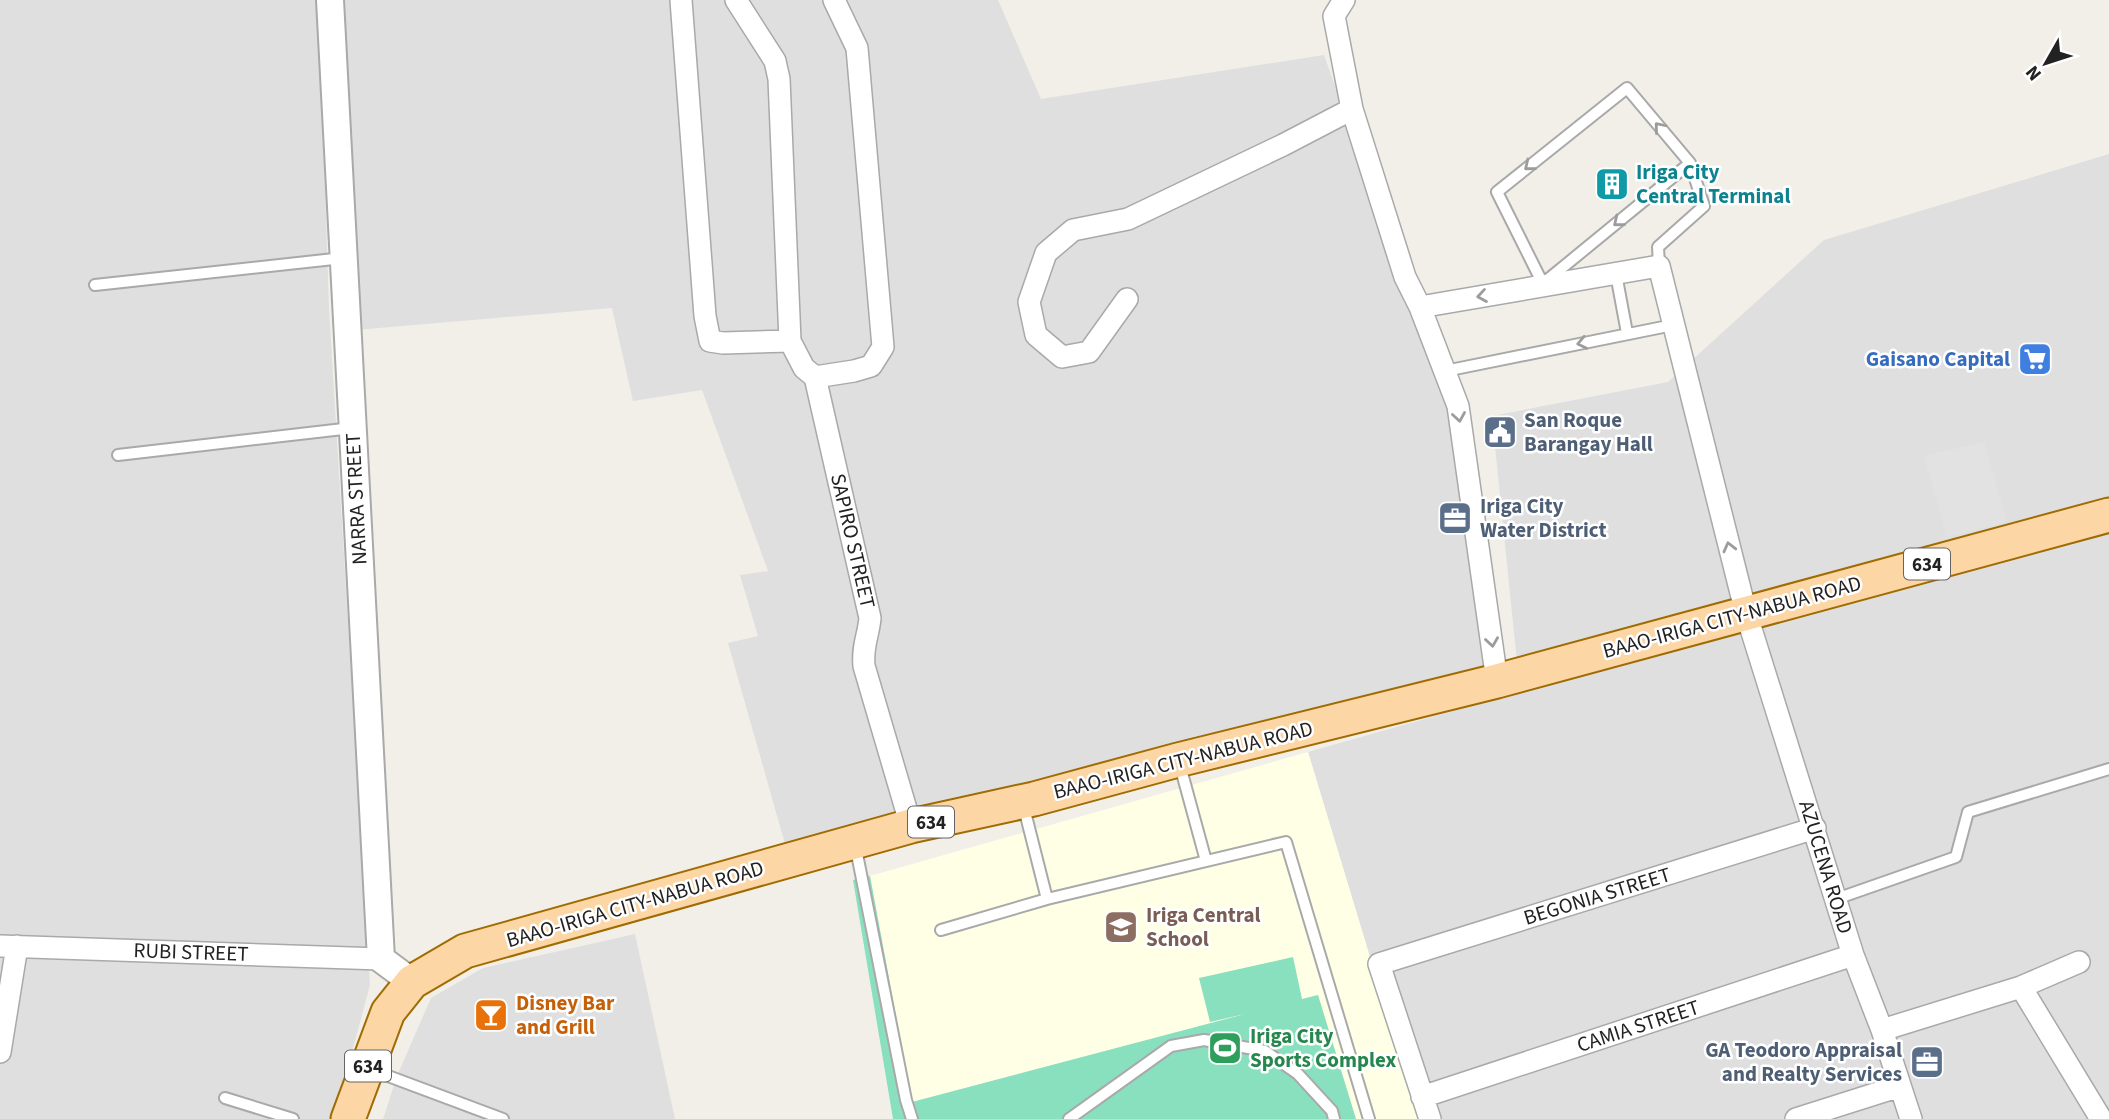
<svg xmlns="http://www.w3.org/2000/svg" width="2109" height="1119" viewBox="0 0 2109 1119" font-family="'Source Sans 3',sans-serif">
<rect width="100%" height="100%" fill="#f2efe9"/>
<path fill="#e0dfdf" d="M0,0H319L329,309L370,985L334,1119H0Z
M340,0H998L1041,99L1324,55L1448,401L1489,666L787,851L728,643L758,636L740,575L768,571L702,390L633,401L612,308L356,330Z
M2109,154V1119H1419L1308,752L1520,692L1492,416L1668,382L1824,240Z
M635,934L675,1119H383L397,1076L431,998L483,968Z"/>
<path fill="#ffffe5" d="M1308,752L1419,1119H1356L1318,995L912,1102L870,876Z"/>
<path fill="#88e0be" d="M870,876L912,1102L1245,1014L1210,1022L1199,978L1293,957L1302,999L1318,995L1356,1119H893L853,880Z"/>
<path fill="#e2e2e2" d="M1984,442L2007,522L1947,537L1924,456Z"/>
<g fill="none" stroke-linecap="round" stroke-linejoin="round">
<g stroke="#a9a9a9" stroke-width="14">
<path id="service" d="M1616,274L1627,333
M1546,281L1690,163
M95,285L343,258
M1544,286L1497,192L1627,88L1690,163L1704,206L1658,247L1659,266
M1445,371L1673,325
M118,455L352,428
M1179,762L1206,861
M1023,804L1047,899
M855,844L906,1100L912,1119
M1836,899L1956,857L1968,812L2109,769
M941,930L1047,899L1286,842L1369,1119
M372,1070L503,1119
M225,1098L293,1119
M1069,1119L1171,1046L1204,1040L1265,1051L1298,1074L1332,1111L1334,1119"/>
</g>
<g stroke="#a9a9a9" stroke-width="24">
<path id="minor" d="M681,0L705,316L710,341L723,343L790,341
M736,0L775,61L779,79L790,341L804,368L815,377L854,371L871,366L883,347L857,48L834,0
M1344,0L1334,16L1352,109L1405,277L1420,307L1458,406L1497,681
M1127,299L1089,352L1062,357L1036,335L1029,302L1046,253L1073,230L1128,219L1283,145L1352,109
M1420,307L1659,266L1746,613L1853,955L1882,1030L1911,1119
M815,377L870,618C868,638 862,646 864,666L911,826
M0,946L381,959
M2021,987L2101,1119
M1882,1030L2021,987L2079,962
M0,1052L17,946
M1422,1097L1853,955
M1430,1119L1379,964L1815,828
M1796,1119L1900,1086"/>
</g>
<g stroke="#a9a9a9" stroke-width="30">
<path id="tertiary" d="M330,0L381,959L412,982"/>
</g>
<g stroke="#a06b00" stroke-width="37">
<path id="primary" d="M348,1119L388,1012L412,982L465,951L911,826L1034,799L1178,760L1497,681L2109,515"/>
</g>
<use href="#service" stroke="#fff" stroke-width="10"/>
<use href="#minor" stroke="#fff" stroke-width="21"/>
<use href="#tertiary" stroke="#fff" stroke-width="26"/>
<use href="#primary" stroke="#fcd6a4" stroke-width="33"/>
</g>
<defs><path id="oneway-chevron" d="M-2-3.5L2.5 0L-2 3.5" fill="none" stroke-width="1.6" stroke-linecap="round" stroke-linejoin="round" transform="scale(1.75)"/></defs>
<g stroke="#9c9c9c">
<use href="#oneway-chevron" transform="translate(1659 127) rotate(-130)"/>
<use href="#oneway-chevron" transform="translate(1529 166) rotate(141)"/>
<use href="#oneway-chevron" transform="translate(1618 222) rotate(141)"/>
<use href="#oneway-chevron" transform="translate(1482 296) rotate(171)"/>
<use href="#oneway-chevron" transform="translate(1582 343) rotate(168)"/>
<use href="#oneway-chevron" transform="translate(1459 417) rotate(81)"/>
<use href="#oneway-chevron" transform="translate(1729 547) rotate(-104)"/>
<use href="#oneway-chevron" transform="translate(1492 642) rotate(82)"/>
</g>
<defs>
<g id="building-square" transform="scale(1.75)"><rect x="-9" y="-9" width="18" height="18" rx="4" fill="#0f9aa8" stroke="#fff"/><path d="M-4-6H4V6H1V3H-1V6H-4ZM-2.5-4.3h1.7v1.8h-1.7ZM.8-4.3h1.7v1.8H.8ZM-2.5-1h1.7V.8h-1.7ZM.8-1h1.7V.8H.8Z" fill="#fff"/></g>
<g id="supermarket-square" transform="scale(1.75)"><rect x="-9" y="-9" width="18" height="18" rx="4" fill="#3f7fe0" stroke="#fff"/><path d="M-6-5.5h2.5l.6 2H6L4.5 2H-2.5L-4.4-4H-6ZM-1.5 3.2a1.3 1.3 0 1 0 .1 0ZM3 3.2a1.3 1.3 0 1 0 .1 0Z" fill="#fff"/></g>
<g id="civic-square" transform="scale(1.75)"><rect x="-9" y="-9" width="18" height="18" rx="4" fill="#5c6f8a" stroke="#fff"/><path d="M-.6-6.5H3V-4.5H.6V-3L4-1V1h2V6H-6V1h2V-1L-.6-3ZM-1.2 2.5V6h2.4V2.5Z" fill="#fff"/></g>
<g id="office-square" transform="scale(1.75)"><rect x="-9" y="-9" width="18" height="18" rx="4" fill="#5c6f8a" stroke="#fff"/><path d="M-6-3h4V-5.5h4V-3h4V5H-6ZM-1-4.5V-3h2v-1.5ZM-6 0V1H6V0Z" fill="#fff"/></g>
<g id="school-square" transform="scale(1.75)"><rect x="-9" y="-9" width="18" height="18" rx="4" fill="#8d6e63" stroke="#fff"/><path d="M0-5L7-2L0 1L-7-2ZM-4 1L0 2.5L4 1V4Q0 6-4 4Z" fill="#fff"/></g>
<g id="bar-square" transform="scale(1.75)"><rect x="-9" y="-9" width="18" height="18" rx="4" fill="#e8710a" stroke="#fff"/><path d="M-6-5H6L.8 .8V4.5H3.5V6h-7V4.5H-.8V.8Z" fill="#fff"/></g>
<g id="stadium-square" transform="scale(1.75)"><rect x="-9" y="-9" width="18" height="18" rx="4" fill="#2e9e5b" stroke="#fff"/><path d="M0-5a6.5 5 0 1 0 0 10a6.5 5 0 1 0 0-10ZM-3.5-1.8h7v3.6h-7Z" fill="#fff"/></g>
</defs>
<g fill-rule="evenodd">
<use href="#building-square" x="1612" y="184"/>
<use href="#supermarket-square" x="2035" y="359"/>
<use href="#civic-square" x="1500" y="432"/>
<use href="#office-square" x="1455" y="518"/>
<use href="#school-square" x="1121" y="927"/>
<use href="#bar-square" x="491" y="1015"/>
<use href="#stadium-square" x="1225" y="1048"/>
<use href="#office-square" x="1927" y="1062"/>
</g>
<g text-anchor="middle" stroke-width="5" stroke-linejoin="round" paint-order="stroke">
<g fill="#fff" stroke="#646464" stroke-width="2">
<rect x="1904" y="548.5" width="46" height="31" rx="5"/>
<rect x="908" y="806.5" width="46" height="31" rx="5"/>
<rect x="345" y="1050.5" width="46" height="31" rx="5"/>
</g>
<g font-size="19" font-weight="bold" fill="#222">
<text x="1927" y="571">634</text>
<text x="931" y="829">634</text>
<text x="368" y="1073">634</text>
</g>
<g font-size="21" font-weight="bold" fill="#0d838f" stroke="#fff" text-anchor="start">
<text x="1636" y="179">Iriga City<tspan x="1636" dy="24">Central Terminal</tspan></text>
</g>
<g font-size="21" font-weight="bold" fill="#366cbe" stroke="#fff" text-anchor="end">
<text x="2010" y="366">Gaisano Capital</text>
</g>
<g font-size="21" font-weight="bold" fill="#4e5e75" stroke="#fff" text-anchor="start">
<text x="1524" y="427">San Roque<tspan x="1524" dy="24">Barangay Hall</tspan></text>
<text x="1480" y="513">Iriga City<tspan x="1480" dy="24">Water District</tspan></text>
<text x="1902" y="1057" text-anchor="end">GA Teodoro Appraisal<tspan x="1902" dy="24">and Realty Services</tspan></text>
</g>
<g font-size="21" fill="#222" stroke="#fff">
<text transform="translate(356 499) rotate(-93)" y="7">NARRA STREET</text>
<text transform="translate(853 541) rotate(77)" y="7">SAPIRO STREET</text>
<text transform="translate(1732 617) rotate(-15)" y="7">BAAO-IRIGA CITY-NABUA ROAD</text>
<text transform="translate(1183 760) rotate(-14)" y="7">BAAO-IRIGA CITY-NABUA ROAD</text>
<text transform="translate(1826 867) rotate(73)" y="7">AZUCENA ROAD</text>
<text transform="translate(1597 896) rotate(-17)" y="7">BEGONIA STREET</text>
<text transform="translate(635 904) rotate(-16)" y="7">BAAO-IRIGA CITY-NABUA ROAD</text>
<text transform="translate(191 952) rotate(2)" y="7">RUBI STREET</text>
<text transform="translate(1638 1026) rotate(-18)" y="7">CAMIA STREET</text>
</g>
<g font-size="21" font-weight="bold" fill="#785e54" stroke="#fff" text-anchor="start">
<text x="1146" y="922">Iriga Central<tspan x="1146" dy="24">School</tspan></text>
</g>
<g font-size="21" font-weight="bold" fill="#c56008" stroke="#fff" text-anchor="start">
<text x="516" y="1010">Disney Bar<tspan x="516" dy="24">and Grill</tspan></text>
</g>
<g font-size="21" font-weight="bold" fill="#27864d" stroke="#fff" text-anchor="start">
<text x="1250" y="1043">Iriga City<tspan x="1250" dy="24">Sports Complex</tspan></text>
</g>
</g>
<g transform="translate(2046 63) rotate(231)" stroke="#ffffff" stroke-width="5" paint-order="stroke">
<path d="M0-5L12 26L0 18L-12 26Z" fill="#222222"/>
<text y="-10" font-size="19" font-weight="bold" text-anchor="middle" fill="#222222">N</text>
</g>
</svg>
